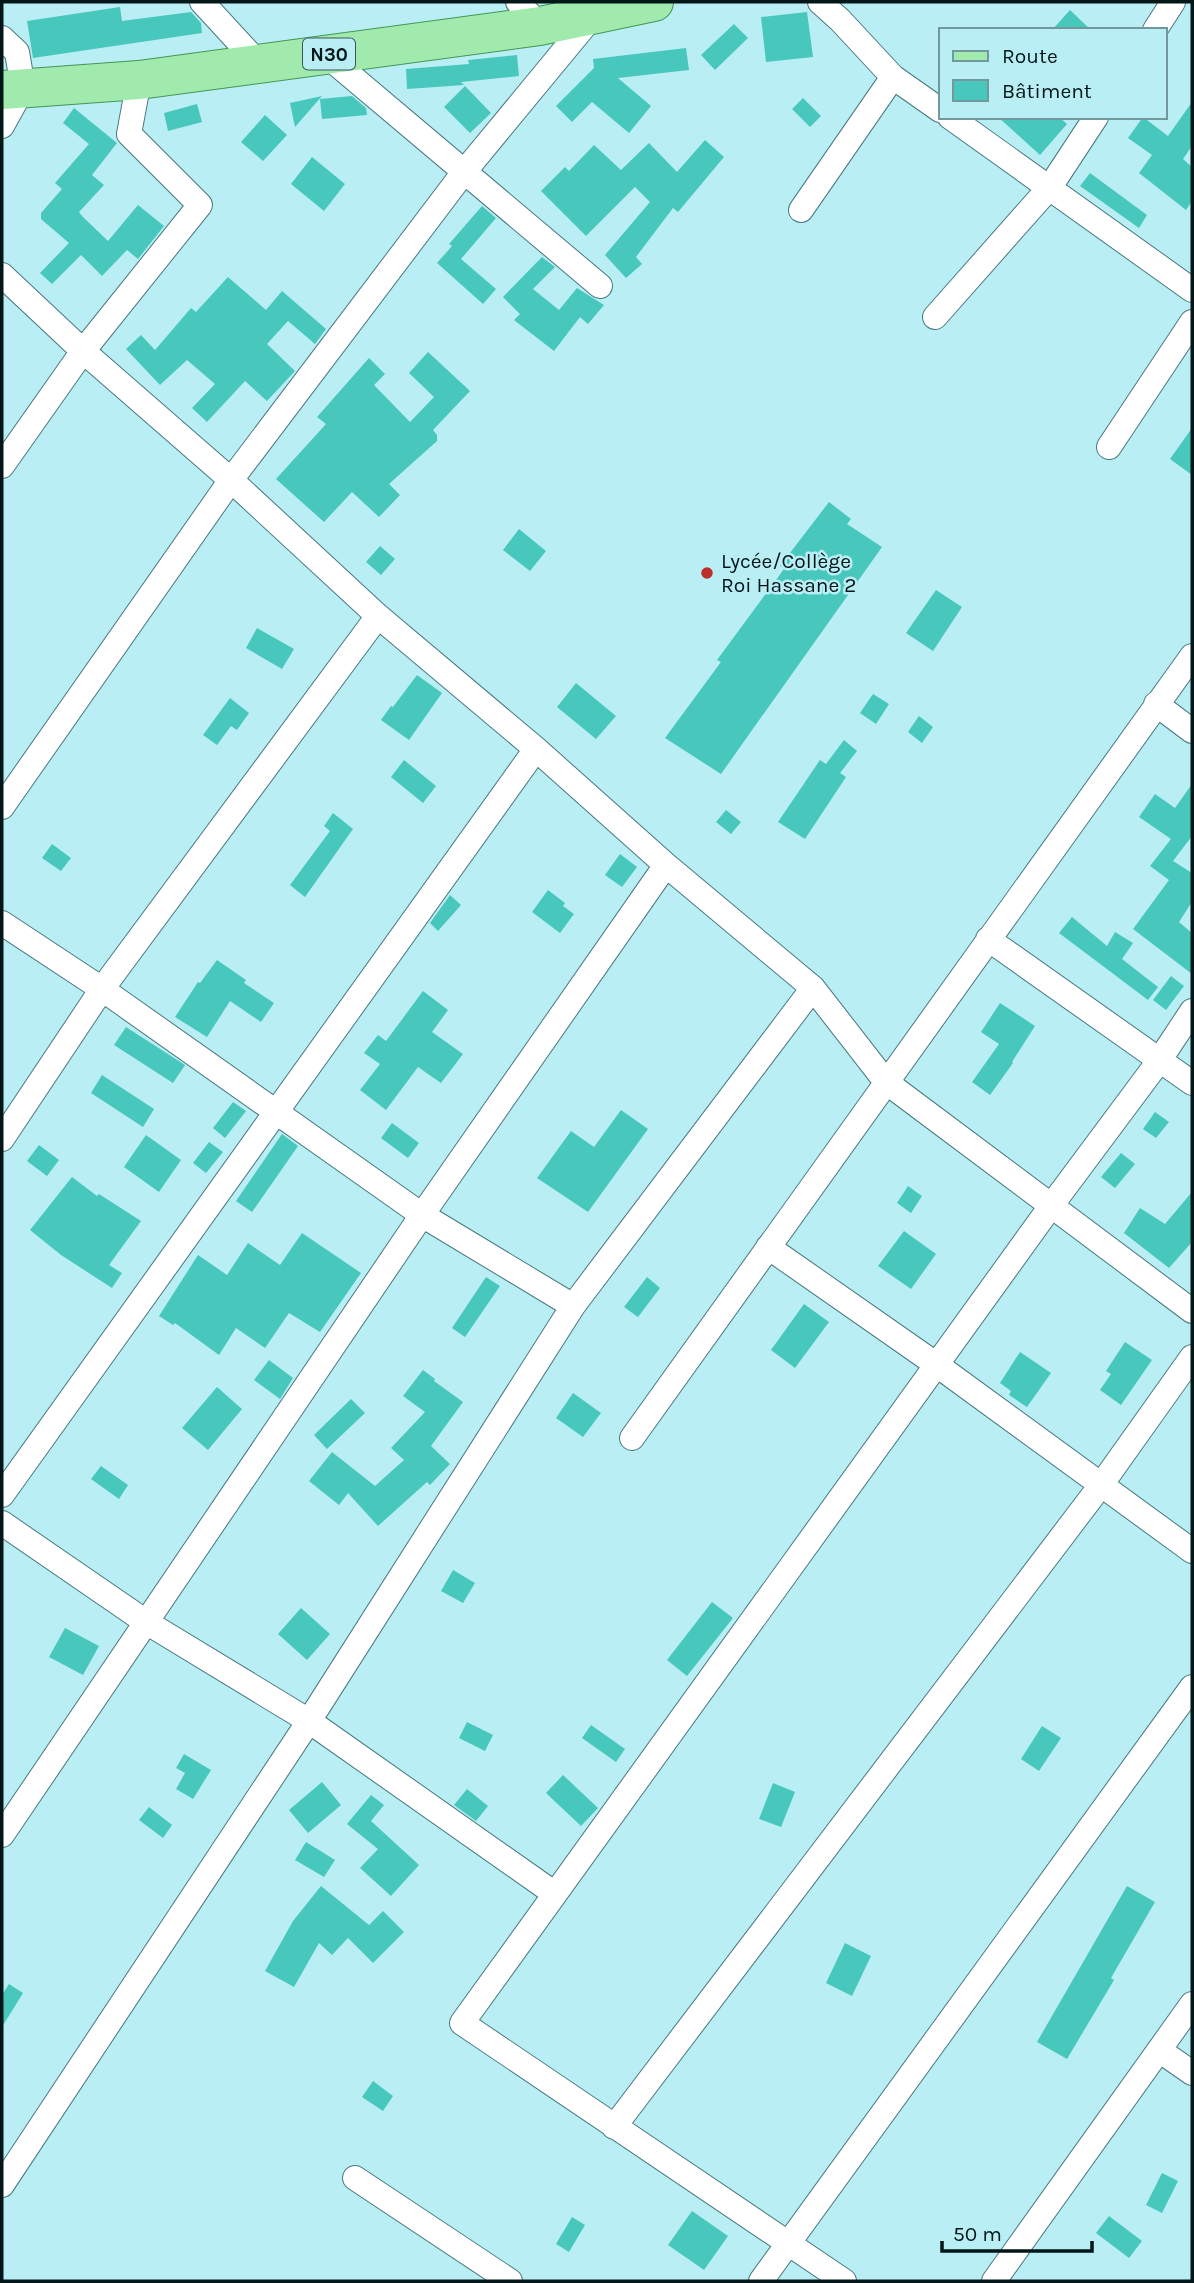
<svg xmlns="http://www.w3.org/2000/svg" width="1194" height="2283" viewBox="0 0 1194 2283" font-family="Karla,sans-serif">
<rect width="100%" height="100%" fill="#baeef5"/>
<path fill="#48c7bc" d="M120,7L122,21L191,12L201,23L202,33L33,58L27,21Z
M1070,10L1091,30H1052Z
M807,12L813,57L766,62L761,17Z
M734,24L748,38L715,70L701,55Z
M686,48L689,70L618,78L651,106L629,133L592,102L572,122L556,106L594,68L593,59Z
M517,55L519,76L461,82L464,85L407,89L406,69L469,64L468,60Z
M465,86L491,113L470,133L444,107Z
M322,96L295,127L290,103Z
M352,96L366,108L367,115L322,119L320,99Z
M803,98L821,116L810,127L792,109Z
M1192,102V146L1183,159L1192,167V201L1186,210L1139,173L1152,155L1128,138L1143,117L1168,136Z
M197,104L202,122L168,131L164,113Z
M74,108L117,143L92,175L104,185L79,212L82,216L108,241L138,205L164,226L138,259L127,250L102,276L81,255L52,284L40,273L69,243L41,219V213L62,189L55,183L89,144L63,123Z
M265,115L287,135L263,161L241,142Z
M998,117H1059L1067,124L1040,155Z
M705,140L724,157L678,212L673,208L636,257L642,264L626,278L605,255L650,202L635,187L586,236L541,191L565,167L569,171L594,145L621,170L649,143L677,172Z
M312,157L345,184L324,211L291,184Z
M1090,173L1147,215L1139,228L1080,186Z
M482,206L496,218L461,259L496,289L483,304L437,263L452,246L449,244Z
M542,257L555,267L533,289L559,310L577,288L604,305L588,324L580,317L554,351L514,320L520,314L503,297Z
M228,277L266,310L282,291L326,329L315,344L288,321L267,344L295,371L267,401L245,381L207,422L192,408L215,384L187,360L160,385L126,349L141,335L155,350L191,308L196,312Z
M428,352L470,391L433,430L437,435V441L389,484L400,495L379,517L352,492L324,522L276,479L326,424L317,417L369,358L385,374L374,385L410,422L434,397L409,373Z
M1192,428V475L1170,459Z
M829,502L851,519L847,524L882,547L721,774L665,738L721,662L717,660L784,569L780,566Z
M519,529L546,551L530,571L503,550Z
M380,546L395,559L381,575L366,562Z
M936,590L962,607L933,651L906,633Z
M257,628L294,649L282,669L246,648Z
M417,675L442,693L409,740L381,720L391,706L393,707Z
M576,683L616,716L596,739L557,707Z
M873,694L889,704L876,724L860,713Z
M230,698L249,713L237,730L231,726L217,745L203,735Z
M919,716L933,727L922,743L908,732Z
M844,740L857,751L840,773L846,777L805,839L778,822L820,760L826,764Z
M404,760L436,786L423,803L391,777Z
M1192,784V836L1173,861L1192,873V902L1179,922L1192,933V974L1133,929L1169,880L1150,866L1171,839L1139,817L1155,794L1175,808Z
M726,810L741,822L731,834L716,822Z
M333,813L353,829L305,897L290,885L330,831L324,826Z
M52,844L71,858L61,871L42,858Z
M620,854L637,867L622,887L605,875Z
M548,890L565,903L563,906L574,914L560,933L532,912Z
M450,895L461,905L438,931L430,923Z
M1072,917L1107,946L1115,932L1133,943L1122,959L1158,987L1148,1000L1059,933Z
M217,960L246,980L244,983L274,1003L261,1022L230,1001L207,1037L175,1017L198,982L200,983Z
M1171,976L1184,986L1166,1010L1153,1000Z
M423,991L448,1010L432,1032L463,1054L441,1083L418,1067L386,1110L360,1090L380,1064L364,1053L378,1035L386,1041Z
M1000,1003L1035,1026L1012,1062L1013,1063L990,1095L972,1082L999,1044L981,1032Z
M126,1027L185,1065L173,1083L114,1045Z
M102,1075L154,1109L143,1127L91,1093Z
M233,1102L246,1111L225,1138L213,1128Z
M621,1110L648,1129L588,1212L537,1178L571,1131L594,1147Z
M1155,1112L1169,1122L1156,1138L1143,1129Z
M392,1123L419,1143L408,1158L381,1138Z
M282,1134L298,1146L252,1212L236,1201Z
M146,1135L181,1160L159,1192L124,1167Z
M209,1142L223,1152L206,1173L193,1163Z
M39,1145L59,1160L47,1176L27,1161Z
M1121,1153L1135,1164L1115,1188L1101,1177Z
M72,1177L97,1196L99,1194L141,1221L109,1265L122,1273L112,1288L61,1255L30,1230Z
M908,1186L922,1196L911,1213L897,1203Z
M1192,1192V1242L1169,1268L1124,1233L1140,1208L1165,1224Z
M904,1231L936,1254L911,1289L878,1266Z
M302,1233L361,1273L320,1332L289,1313L265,1348L236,1328L219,1355L175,1323L173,1325L159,1316L198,1255L227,1275L248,1243L280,1265Z
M486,1277L500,1286L465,1337L452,1328Z
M647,1277L660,1288L638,1317L624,1307Z
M804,1304L829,1322L795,1368L771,1350Z
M1125,1342L1152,1360L1121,1405L1100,1390L1111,1374L1106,1371Z
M1020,1352L1051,1373L1027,1407L1009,1395L1011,1391L1000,1383Z
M269,1360L293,1378L280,1399L254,1380Z
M423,1370L435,1379L434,1381L463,1402L431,1446L450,1464L430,1485L427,1482L378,1526L348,1493L339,1505L309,1481L332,1452L375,1486L404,1460L391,1448L425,1412L403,1396Z
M217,1387L242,1409L208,1450L182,1428Z
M573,1393L601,1413L583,1437L556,1418Z
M351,1399L365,1413L327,1449L314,1435Z
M101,1466L128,1485L119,1499L91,1479Z
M453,1570L475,1583L463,1603L441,1591Z
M712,1602L733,1618L687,1676L667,1660Z
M301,1608L330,1634L307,1660L278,1634Z
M65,1628L99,1646L83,1675L49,1657Z
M467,1722L493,1735L485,1751L459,1738Z
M591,1725L625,1749L616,1762L582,1738Z
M1042,1726L1061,1738L1039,1771L1021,1759Z
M184,1754L211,1770L193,1799L176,1789L185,1773L176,1768Z
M563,1775L598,1808L581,1826L546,1793Z
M322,1782L341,1805L308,1833L289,1810Z
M773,1783L795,1792L781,1827L759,1819Z
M467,1789L488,1806L476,1821L454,1805Z
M371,1795L384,1805L371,1821L419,1865L391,1896L360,1868L378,1849L347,1824Z
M149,1807L172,1825L163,1838L139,1820Z
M306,1842L335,1860L324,1877L295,1860Z
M321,1886L369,1925L383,1911L404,1932L373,1963L348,1938L332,1955L319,1943L294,1987L265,1971L293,1921Z
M1127,1886L1155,1902L1111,1978L1114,1980L1067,2059L1037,2042Z
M845,1943L871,1956L852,1996L826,1983Z
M9,1984L23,1993L2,2027V1995Z
M373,2081L393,2096L383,2111L362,2097Z
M1162,2173L1178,2181L1162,2213L1146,2205Z
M692,2211L728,2236L704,2270L668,2245Z
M1109,2216L1142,2241L1129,2258L1096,2233Z
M572,2217L585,2225L569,2252L556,2244Z"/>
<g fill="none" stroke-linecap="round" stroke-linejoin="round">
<g stroke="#48787f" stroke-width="26">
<path id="street" d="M202,2L259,64
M518,2L540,26
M820,2L840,20L893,77L940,110
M1155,30L1173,2
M2,38L17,52L23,88L2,126
M326,55L600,286
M950,117L1192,290
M801,210L893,77
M2,275L83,351L231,480L378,616L536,749L666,865L813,988L886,1082L1192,1311
M935,317L1050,187L1096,117
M1109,447L1192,322
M2,466L83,351L200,205L129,134L139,80
M1156,704L1192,731
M2,807L231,480L464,172L596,12
M2,923L102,989L422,1215L573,1306
M988,939L1192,1083
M2,1139L102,989L378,616
M768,1247L937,1365L1192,1551
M632,1438L1192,656
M2,1495L536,749
M2,1523L146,1622L309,1721L555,1894
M2,1835L422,1215L666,865
M1159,2050L1192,2073
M614,2127L1101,1485L1192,1357
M355,2178L510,2281
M2,2185L309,1721L573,1306L813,988
M761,2281L1192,1687
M844,2281L462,2023L1051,1206L1159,1061L1192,1011
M994,2281L1192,2004"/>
</g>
<g stroke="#419755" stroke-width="40">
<path id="primary" d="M2,90L139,80L540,26L654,2"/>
</g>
<use href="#street" stroke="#fff" stroke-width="24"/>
<use href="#primary" stroke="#a1eaad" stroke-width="38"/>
</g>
<circle fill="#bd2e2b" stroke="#baeef5" stroke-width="2.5" cx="707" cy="573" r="7"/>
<g text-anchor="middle" stroke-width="5" stroke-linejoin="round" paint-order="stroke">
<rect fill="#baeef5" stroke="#3a575a" stroke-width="2" x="303" y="38.5" width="52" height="31" rx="5"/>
<g font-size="19" font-weight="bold" fill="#031618">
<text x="329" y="61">N30</text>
</g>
<g font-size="21" fill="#031618" stroke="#baeef5" text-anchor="start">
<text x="721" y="568">Lycée/Collège<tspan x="721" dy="24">Roi Hassane 2</tspan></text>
</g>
</g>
<rect width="1194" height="2283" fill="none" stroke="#031618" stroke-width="7"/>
<rect x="939" y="28" width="228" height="91" fill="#baeef5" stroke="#71989d" stroke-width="2"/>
<rect x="953" y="51" width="35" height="10" fill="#a1eaad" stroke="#71989d" stroke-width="2"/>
<text x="1002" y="63" font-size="21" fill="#031618">Route</text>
<rect x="953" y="80" width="35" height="21" fill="#48c7bc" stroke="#71989d" stroke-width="2"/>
<text x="1002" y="98" font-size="21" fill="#031618">Bâtiment</text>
<path d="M942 2241v10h150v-10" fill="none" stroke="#031618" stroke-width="3.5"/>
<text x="953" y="2241" font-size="21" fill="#031618" stroke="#baeef5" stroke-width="5" paint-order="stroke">50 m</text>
</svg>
